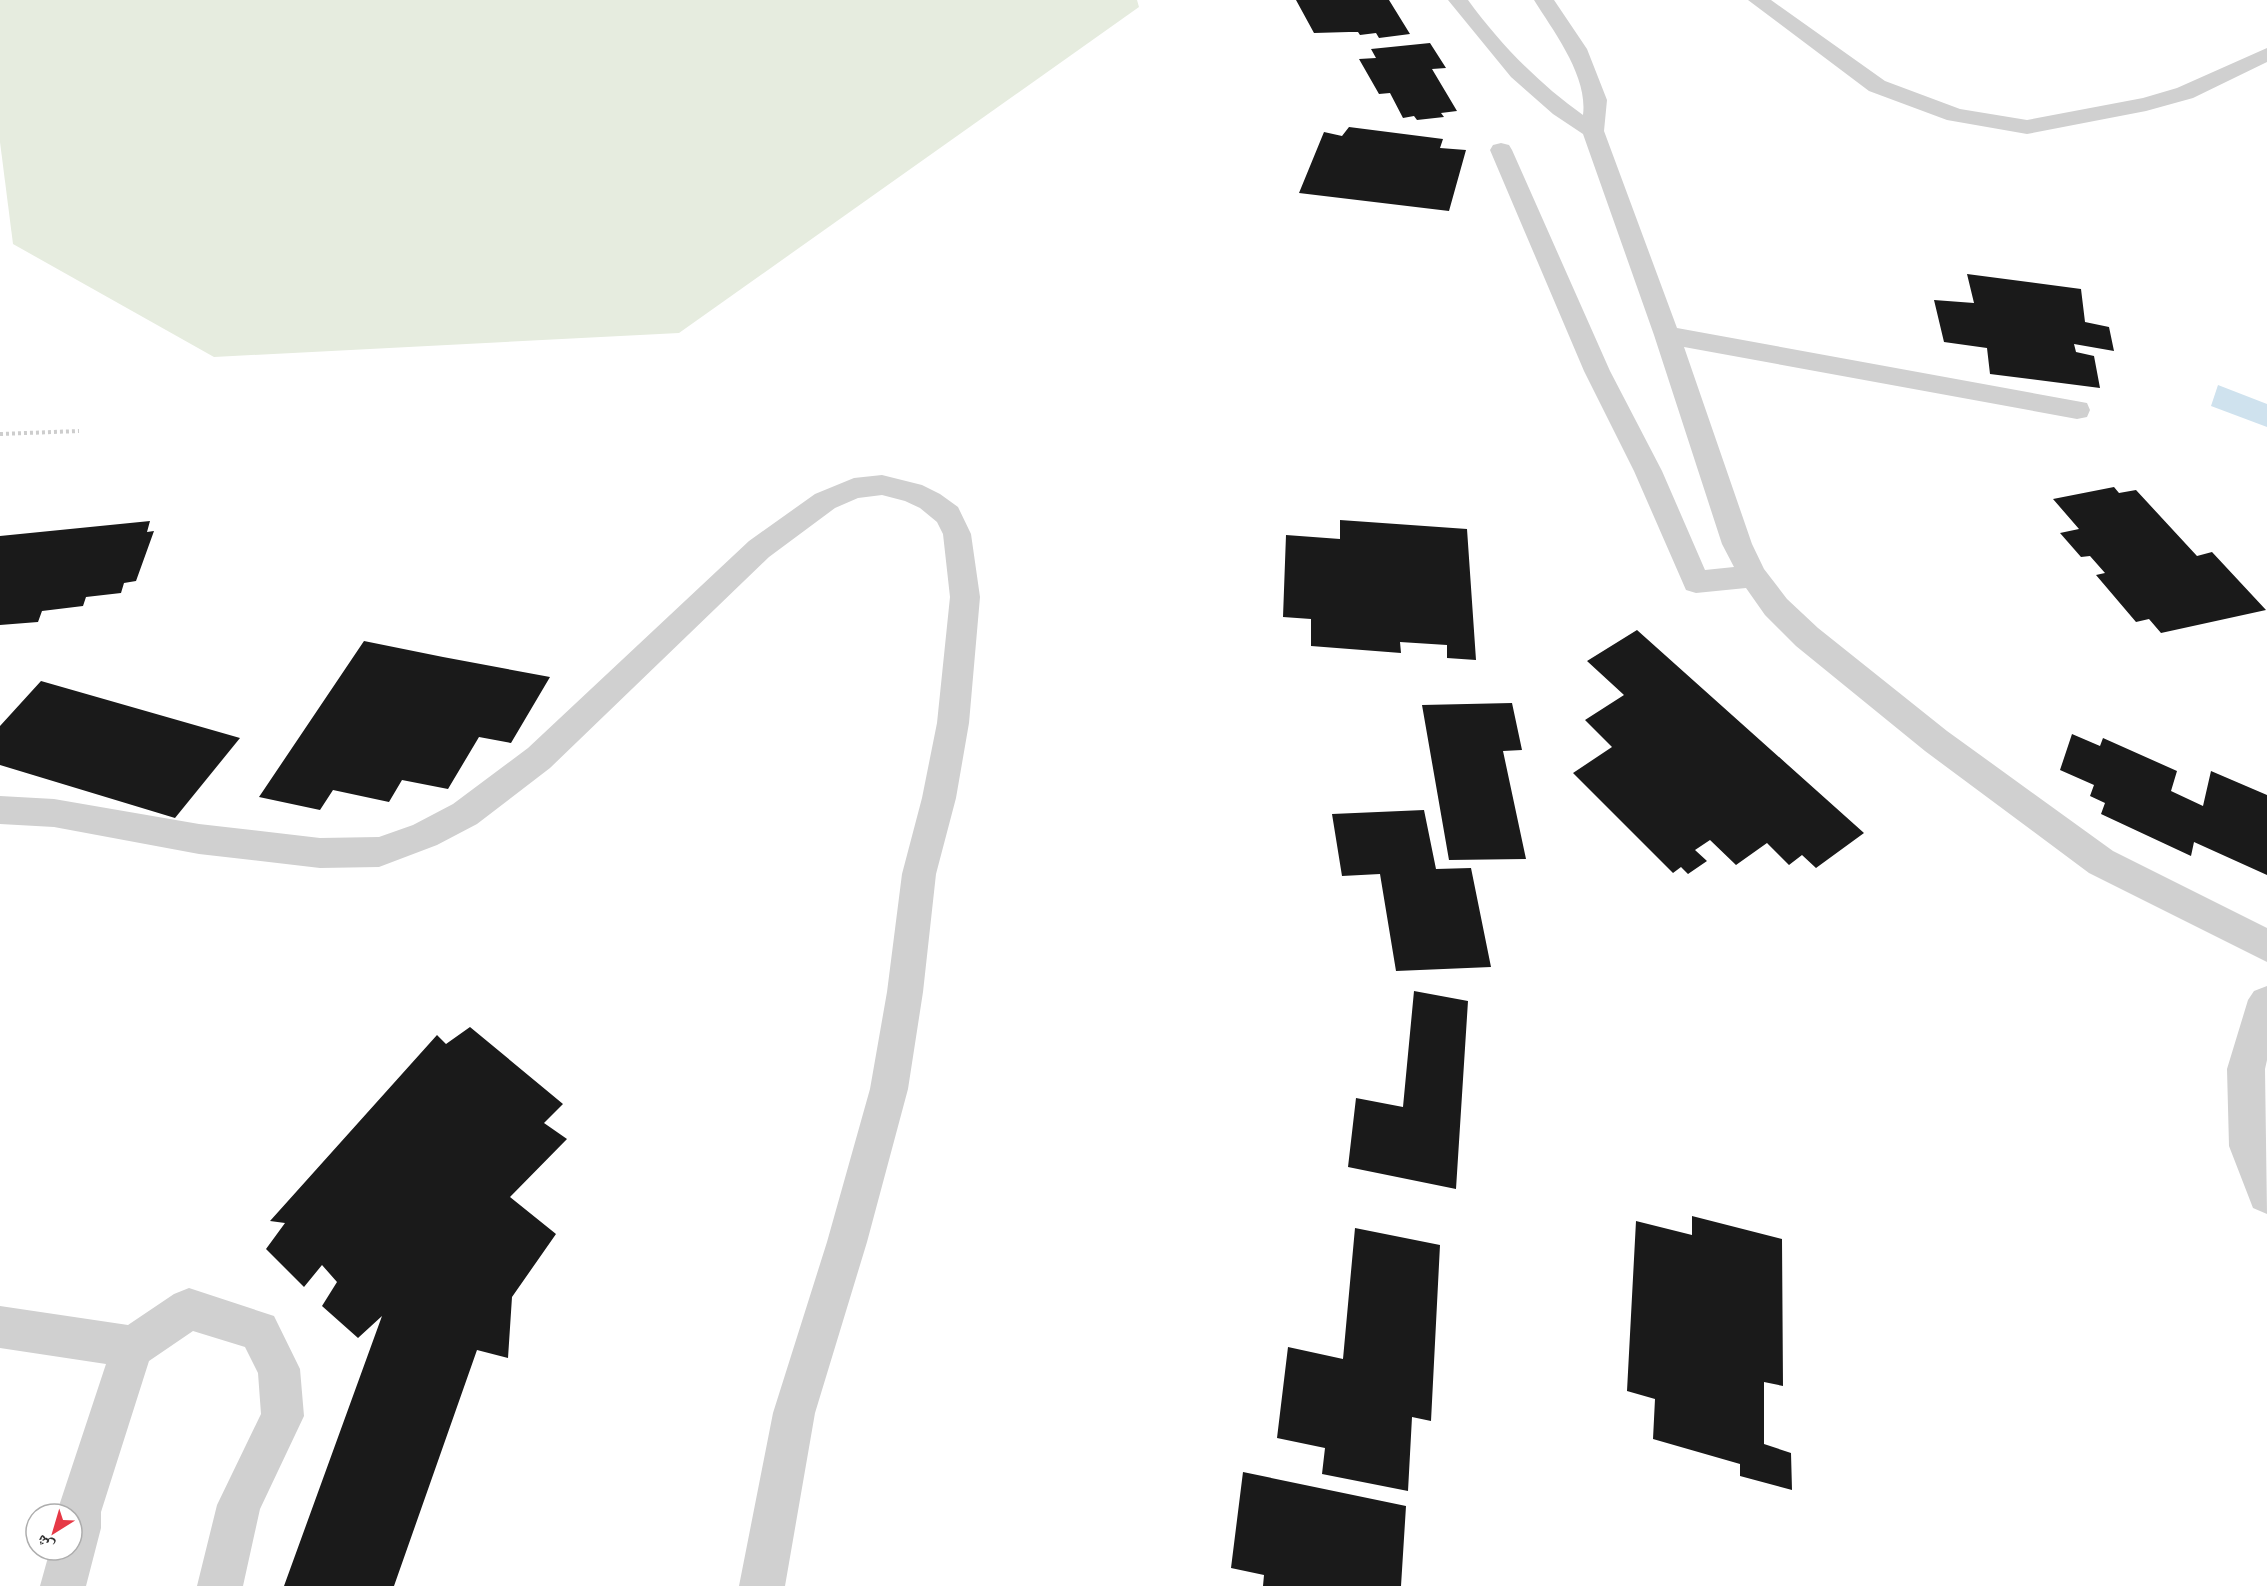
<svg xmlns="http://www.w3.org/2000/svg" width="2267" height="1586" viewBox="0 0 2267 1586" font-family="'IBM Plex Sans','Noto Naskh Arabic',sans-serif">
<rect width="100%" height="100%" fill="#fff"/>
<path fill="#e6ecdf" d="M0,0H1137L1139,7L679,333L214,357L13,244L0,142Z"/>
<path fill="#cfe2ee" d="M2218,385L2267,404V427L2211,406Z"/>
<path fill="#1a1a1a" d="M1296,0H1389L1410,34L1379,38L1376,33L1360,35L1358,32H1349L1314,33Z
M1430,43L1446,68L1432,69L1457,111L1441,113L1444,117L1417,120L1414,116L1403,118L1390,93L1379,94L1359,59L1376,58L1371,49Z
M1349,127L1443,139L1440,148L1466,150L1449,211L1299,193L1324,132L1342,136Z
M1967,274L2081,289L2085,322L2109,327L2114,351L2074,344L2076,352L2094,356L2100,388L1990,374L1987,348L1944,342L1934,300L1974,303Z
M2114,487L2119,493L2136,490L2197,556L2212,552L2266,610L2161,633L2149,619L2136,622L2096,575L2105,573L2090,556L2081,557L2060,533L2079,529L2053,499Z
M1340,520L1467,529L1476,660L1447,658V645L1400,642L1401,653L1311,646V619L1283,617L1286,535L1340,539Z
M150,521L147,532L154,531L136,581L124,583L121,593L86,597L83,606L42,611L38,622L0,625V536Z
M1637,630L1864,833L1816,868L1802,855L1789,865L1767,843L1736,865L1710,840L1695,850L1707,861L1688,874L1681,867L1673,873L1573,773L1612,747L1585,720L1624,695L1587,661Z
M364,641L443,657L550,677L511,743L479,737L448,789L402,780L389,802L333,790L320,810L259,797Z
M41,681L240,738L175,818L0,765V726Z
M1512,703L1522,750L1503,751L1526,859L1449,860L1422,705Z
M2072,734L2100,746L2103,738L2177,771L2171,791L2203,806L2211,771L2267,795V875L2194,842L2191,856L2101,814L2105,803L2090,796L2094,785L2060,770Z
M1424,810L1436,869L1471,868L1491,967L1396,971L1380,874L1342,876L1332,814Z
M1414,991L1468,1001L1456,1189L1348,1167L1356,1098L1403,1107Z
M470,1027L563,1104L544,1123L567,1139L510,1197L556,1234L512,1297L508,1358L477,1350L394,1586H284L382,1316L358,1338L322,1306L337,1282L322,1265L304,1287L266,1249L285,1223L270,1221L437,1035L446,1044Z
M1692,1216L1782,1239L1783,1386L1764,1382V1444L1791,1453L1792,1490L1740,1476V1464L1653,1439L1655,1399L1627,1391L1636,1221L1692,1235Z
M1355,1228L1440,1245L1431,1421L1412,1417L1408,1491L1322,1474L1325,1448L1277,1438L1288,1347L1343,1359Z
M1243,1472L1406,1506L1401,1586H1263L1264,1575L1231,1568Z"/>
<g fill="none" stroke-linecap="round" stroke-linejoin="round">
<path stroke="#cdcdcd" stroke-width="4" stroke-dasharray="3 3" stroke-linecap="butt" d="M0,434L79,431"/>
<path fill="#d0d0d0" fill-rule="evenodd" d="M1448,0H1468C1500,44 1539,84 1583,115C1588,76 1554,32 1534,0H1554L1587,49L1607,100L1604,131L1677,328L2087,403L2090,410L2087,417L2077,419L1684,347L1752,544L1764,569L1787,599L1818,628L1947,731L2113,851L2267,928V962L2089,873L1925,751L1796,646L1765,615L1746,588L1696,593L1686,590L1634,471L1584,371L1490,150L1493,145L1501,143L1509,145L1512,150L1610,371L1662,471L1705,570L1734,567L1722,544L1654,335L1583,134L1553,114L1511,77Z
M1748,0H1771L1885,81L1960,109L2027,120L2143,98L2177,88L2267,48V62L2193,98L2146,111L2027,134L1947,120L1869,91Z
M882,475L922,485L940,494L958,507L971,534L980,597L969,723L956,798L936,874L923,992L908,1089L867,1242L815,1413L785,1586H739L773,1413L827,1242L870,1089L887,992L902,874L922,798L937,723L950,597L943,534L937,522L920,508L905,501L882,495L858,498L835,508L769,557L550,768L477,824L437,845L379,867L320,868L199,854L54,827L0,824V796L54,799L199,824L320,838L379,837L413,825L453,804L528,748L749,541L815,494L854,478Z
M2267,986V1060L2265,1069L2267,1214L2253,1208L2229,1146L2227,1069L2248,1000L2254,991Z
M189,1288L274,1316L300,1369L304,1416L260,1509L243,1586H197L217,1505L261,1414L258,1373L245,1347L193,1331L149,1361L101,1512V1528L86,1586H40L50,1550H72V1514H57V1512L106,1364L0,1348V1306L128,1325L174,1294Z"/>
</g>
<g transform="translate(54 1532) rotate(217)"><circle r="28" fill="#ffffff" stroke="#adadad" stroke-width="1.5"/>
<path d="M0-4.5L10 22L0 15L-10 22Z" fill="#e63946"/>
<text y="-9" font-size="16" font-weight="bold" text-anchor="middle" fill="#333333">ش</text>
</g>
</svg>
